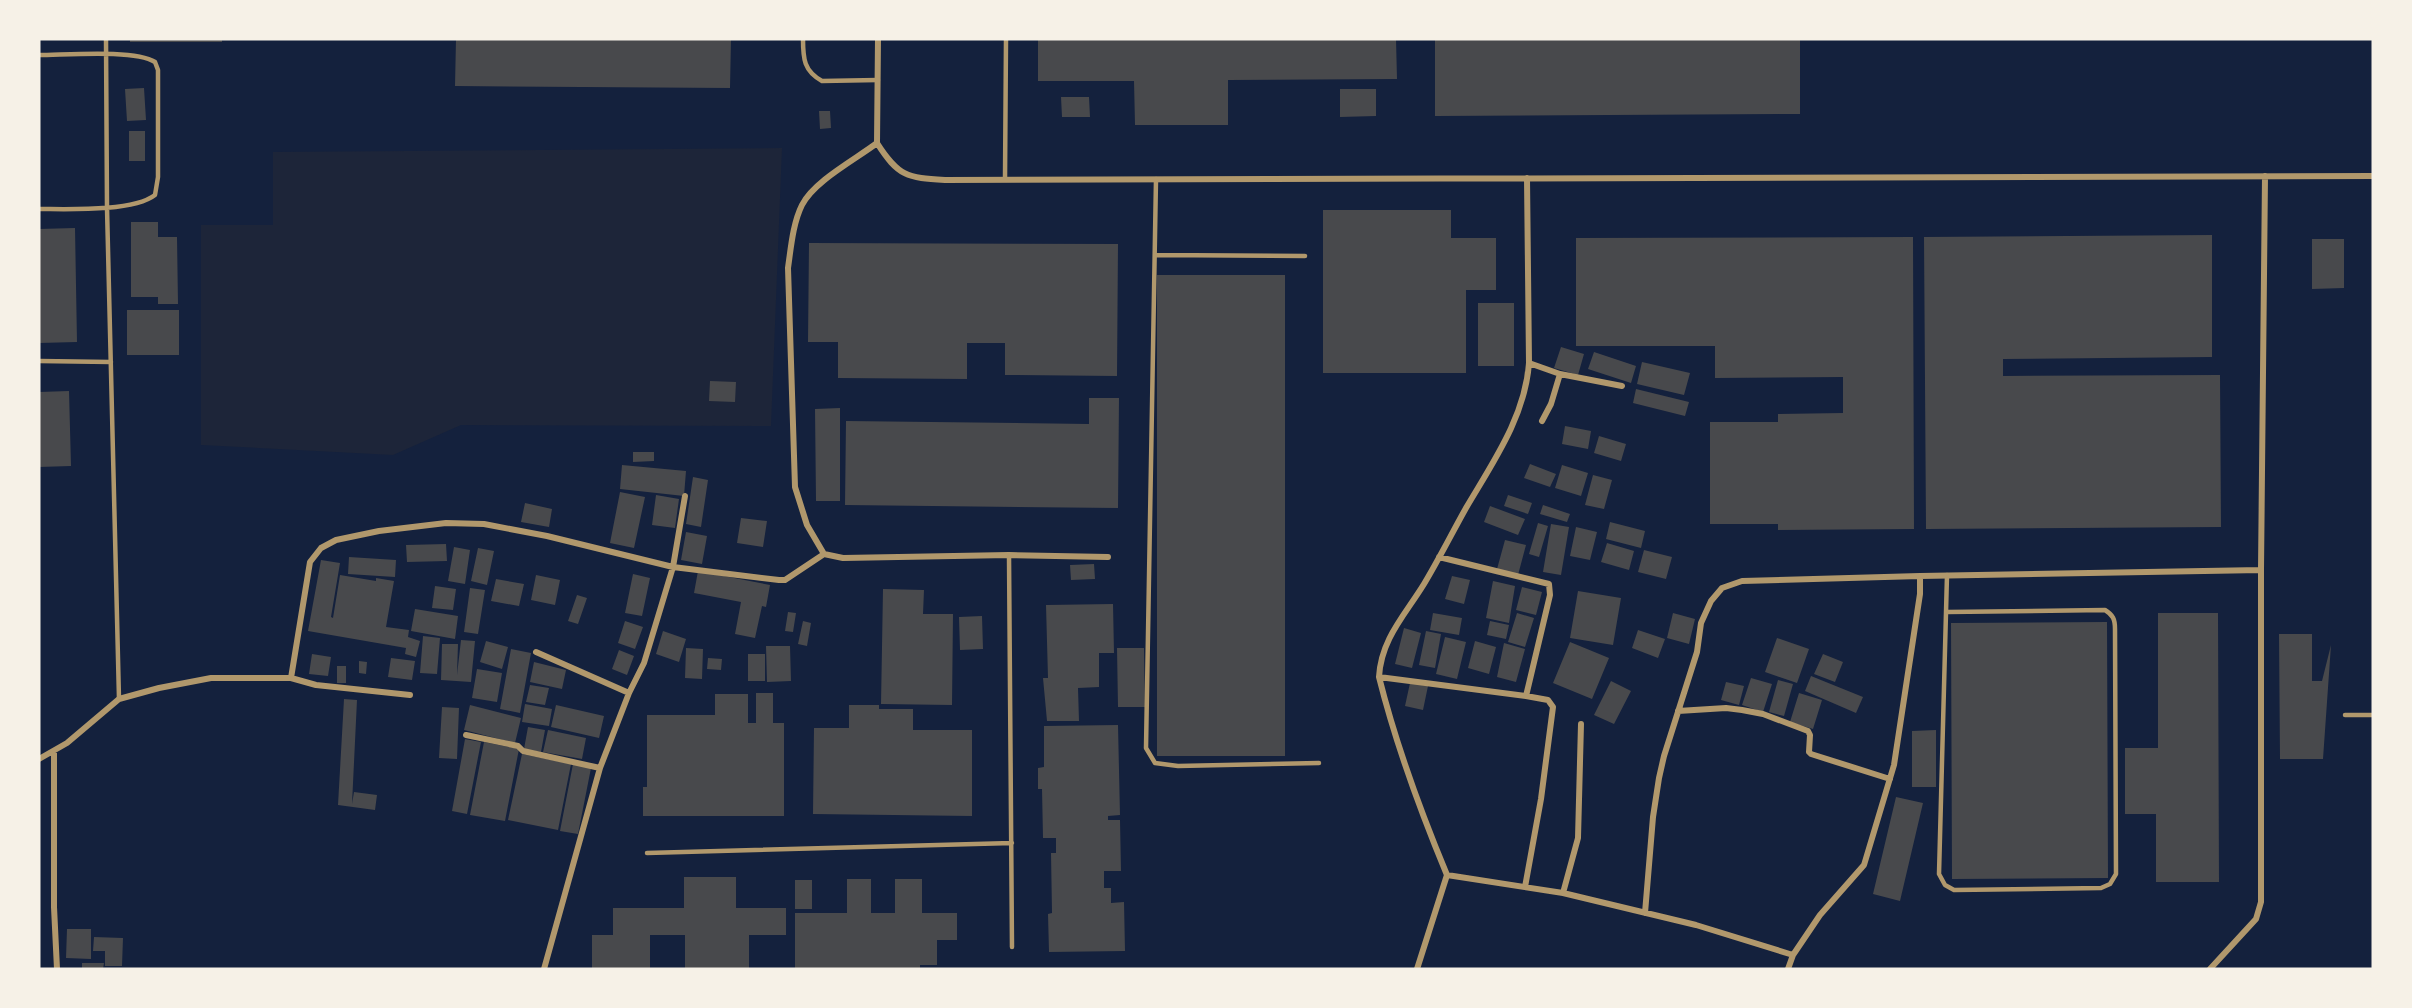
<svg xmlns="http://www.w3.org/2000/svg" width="2412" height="1008" viewBox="0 0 2412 1008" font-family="'Work Sans',sans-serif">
<rect width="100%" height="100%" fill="#14213d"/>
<path fill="#1d2539" d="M782,148L771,426L461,425L393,455L201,445V225H273V152Z"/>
<path fill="#48494c" d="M130,39H222V42H130Z
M456,39H731L730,88L455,86Z
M1038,39H1396L1397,79L1228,80V125H1135L1134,81H1038Z
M1435,39H1800V114L1435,116Z
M144,88L146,120L127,121L125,89Z
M1340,89H1376V116L1340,117Z
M1061,97H1089L1090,117H1062Z
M819,111H830L831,128L820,129Z
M129,131H145V161H129Z
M1323,210H1451V238H1496V290H1466V373H1323Z
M131,222H158V237H177L178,304H158V297H131Z
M75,228L77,342L39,343V229Z
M2212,235V357L2003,359V376L2220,375L2221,527L1926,529L1924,237Z
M1913,237L1914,529L1778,530V524H1710V422H1778V414L1843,413V377L1715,378V346H1576V238Z
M2312,239H2344V288L2312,289Z
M809,243L1118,244L1117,376L1005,375V343H967V379L838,378V342H808Z
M1157,275H1285V756H1157Z
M1478,303H1514V366H1478Z
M127,310H179V355H127Z
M1561,347L1584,354L1578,375L1554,368Z
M1594,352L1636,366L1631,383L1588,369Z
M1642,362L1690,373L1684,395L1637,384Z
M710,381L736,382L735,402L709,401Z
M1636,389L1689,402L1685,416L1633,403Z
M69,391L71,466L39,467V392Z
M1089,398H1119L1118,508L845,505L846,421L1089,424Z
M840,408V501H816L815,409Z
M1565,426L1591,431L1588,449L1562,444Z
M1599,436L1626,444L1621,461L1594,453Z
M633,452H654V461L633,462Z
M1530,464L1556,474L1550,487L1524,478Z
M622,465L686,471L684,496L620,489Z
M1562,465L1588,473L1581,496L1555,488Z
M1593,475L1612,480L1604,509L1585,505Z
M693,477L708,480L701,527L686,524Z
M620,492L645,497L634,548L610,543Z
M656,495L679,499L675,528L652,525Z
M1508,495L1532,503L1528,514L1504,506Z
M525,503L552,509L549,527L521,522Z
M1543,505L1570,514L1567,522L1540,514Z
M1490,506L1525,519L1518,535L1484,522Z
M741,518L767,521L763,547L737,543Z
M1610,522L1645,531L1641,548L1606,539Z
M1538,523L1548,526L1539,557L1529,554Z
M1551,524L1569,527L1561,575L1543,572Z
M1576,527L1597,532L1590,560L1570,556Z
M686,532L707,536L702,564L681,560Z
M1505,540L1526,545L1518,575L1497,569Z
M1607,543L1634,551L1629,570L1601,562Z
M446,544L447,561L407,562L406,545Z
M454,547L470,550L465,584L448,581Z
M478,548L494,551L487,585L471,581Z
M1644,550L1672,557L1666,579L1638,572Z
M349,557L396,560L395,577L348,574Z
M321,560L340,563L331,617L333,618L340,575L376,581V578L394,581L386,627L409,630L408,637L420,641L416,657L405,654L406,648L308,631Z
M1094,564L1095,579L1071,580L1070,565Z
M698,571L770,585L766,607L762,606L755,638L735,634L741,602L694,593Z
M633,574L650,578L642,616L625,613Z
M536,575L560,580L555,605L531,600Z
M1452,576L1470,580L1464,604L1445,599Z
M496,579L524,584L519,606L491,601Z
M1493,581L1515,586L1509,623L1486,618Z
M435,586L456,589L453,610L432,608Z
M1522,587L1542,592L1536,615L1516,610Z
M470,588L485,590L478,634L464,632Z
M883,589L924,590L923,614H953L952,705L881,704Z
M1578,591L1621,598L1613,645L1570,638Z
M577,595L587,598L578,624L568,621Z
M1113,604L1114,653H1099V687L1078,688L1079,721H1047L1043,678H1048L1046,605Z
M415,609L458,616L455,639L411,631Z
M788,612L796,613L793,632L785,631Z
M1433,613L1462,618L1459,635L1430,630Z
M1517,613L1534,618L1525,647L1508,642Z
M1673,613L1695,619L1689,644L1667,638Z
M2158,613H2218L2219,882H2156V814H2125V748H2158Z
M982,616L983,649L960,650L959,617Z
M625,621L643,627L635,649L618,643Z
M803,621L811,623L807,646L798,644Z
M1490,621L1509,625L1506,639L1487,635Z
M2107,622L2108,878L1952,879L1951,623Z
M1404,628L1421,633L1412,668L1395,664Z
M1638,630L1665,639L1658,658L1632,648Z
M663,631L686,639L679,662L656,654Z
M1426,631L1441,634L1435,668L1419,665Z
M2279,634H2312V681H2322L2331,645L2323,759H2280Z
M423,636L440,638L437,674L420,673Z
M1445,637L1466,642L1457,679L1436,674Z
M1777,638L1809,649L1797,683L1765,672Z
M461,640L475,641L471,682L441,680L442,644H458L457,675Z
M486,641L508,647L502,669L480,662Z
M1475,641L1496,647L1489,674L1468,668Z
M1570,642L1609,658L1592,699L1553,683Z
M1504,643L1525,649L1516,682L1497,677Z
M766,646H790L791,681L767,682Z
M686,648L703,649L702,679L685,678Z
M1117,648H1144L1145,707H1118Z
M511,649L531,653L520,713L500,709Z
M619,650L634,656L627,675L612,669Z
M312,654L331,657L328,676L309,674Z
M748,654H765V681H748Z
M1823,654L1843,662L1835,682L1814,674Z
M391,658L415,661L412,680L388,677Z
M708,658L722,659L721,670L707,669Z
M359,661L367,662L366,674L359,673Z
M534,662L566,670L562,689L530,682Z
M337,666H346V683H337Z
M477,669L502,673L497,702L472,698Z
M1811,676L1863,697L1856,713L1805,691Z
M1751,678L1772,684L1763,712L1742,705Z
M1778,680L1793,684L1784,716L1769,712Z
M1611,681L1631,691L1614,724L1594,715Z
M1726,682L1744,686L1739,705L1721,700Z
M1410,683L1428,686L1423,710L1405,706Z
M530,685L549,688L545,705L526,702Z
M756,693H773V723H784V816H643V787H647V715H715V694H748V723H756Z
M1799,693L1822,700L1813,729L1790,722Z
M344,699L357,700L352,804L354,792L377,795L375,810L338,805Z
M525,704L552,709L549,726L522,722Z
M470,705L521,718L515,743L464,730Z
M556,705L604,716L599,738L551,727Z
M849,705H879V709H913V730H972V816L813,814L814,728H849Z
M442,707L459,708L457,759L439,758Z
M1118,725L1120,815L1108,816V820H1120L1121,871H1104V888H1111V903L1124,902L1125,951L1049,952L1048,914L1052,913L1051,853H1056V838H1043L1042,789H1038V768L1044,767V726Z
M528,727L545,730L541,752L524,749Z
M548,730L586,738L582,759L543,752Z
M1936,730V787H1912V731Z
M465,739L481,742L467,814L452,811Z
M484,742L519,749L505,821L470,815Z
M522,754L571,764L558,830L508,820Z
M573,764L591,768L578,834L560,831Z
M1896,797L1923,803L1900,901L1873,894Z
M684,877H736V908H786V935H749V969H685V935H650V969H592V935H613V908H684Z
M847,879H871V913H895V879H922V913H957V940H937V965H920V969H795V913H847Z
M795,880H812V909H795Z
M67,929H91V959L66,958Z
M94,937L123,938L122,966H105V951H93Z
M82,963H104L103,969H82Z"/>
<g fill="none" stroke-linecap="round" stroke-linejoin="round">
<path stroke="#b1986c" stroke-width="4.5" d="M106,39L107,208L119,699
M803,39C803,59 804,71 822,81L878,80
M39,55C65,55 135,49 155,62L158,70V177L155,195C133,212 67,209 39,209
M1005,179L1006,39
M1156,179L1146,748L1155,763L1178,766L1319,763
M1155,255L1305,256
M39,361L111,362
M1009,555L1012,947
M1947,612L2105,610C2113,615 2115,619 2115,629L2116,874L2110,884L2101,888L1954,890L1945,885L1939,874L1947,575
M2345,715H2373
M647,853L1012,843"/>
<path stroke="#b1986c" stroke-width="6" d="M877,143C898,176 907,178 945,180L2373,176
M877,143C856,159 814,181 802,205C793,223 791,247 788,268L795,487L807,525L824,554L843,558L1009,555L1108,557
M877,143L878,39
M1529,363L1560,374L1622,386
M1542,421L1551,404L1560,374
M536,652L629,693
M1379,677L1526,696L1550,595L1549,584L1439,557
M291,678L316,685L410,695
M1678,711L1726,708L1742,710L1763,714L1808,731L1810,735L1809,752L1811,754L1890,779
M466,735L518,746L523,751L600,768
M54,751V907L57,969
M39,759L67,743L119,699L159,688L211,678H291L310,562L321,548L336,540L379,531L446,523L484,524L547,536L673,567L779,580H785L824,554
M1447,875L1563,893L1696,925L1793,955
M1525,887L1541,799L1553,707L1548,700L1526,696
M1563,893L1578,838L1581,724
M1645,913L1653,817L1659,778L1664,756L1697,652L1701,623L1711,601L1722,588L1742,581L1920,576
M544,969L600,768L629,693L644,663L673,567L685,496
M1417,969L1447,875C1420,810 1396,745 1379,677C1381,639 1405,615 1424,584C1439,559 1452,533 1466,508C1493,462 1525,417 1529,363L1527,178
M1788,969L1793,955L1820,915L1864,865L1894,765L1920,594V576L2261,570
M2210,969L2256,919L2261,902V570L2265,176"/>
</g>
<rect width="2412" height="1008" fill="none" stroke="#f6f1e7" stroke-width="81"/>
</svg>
